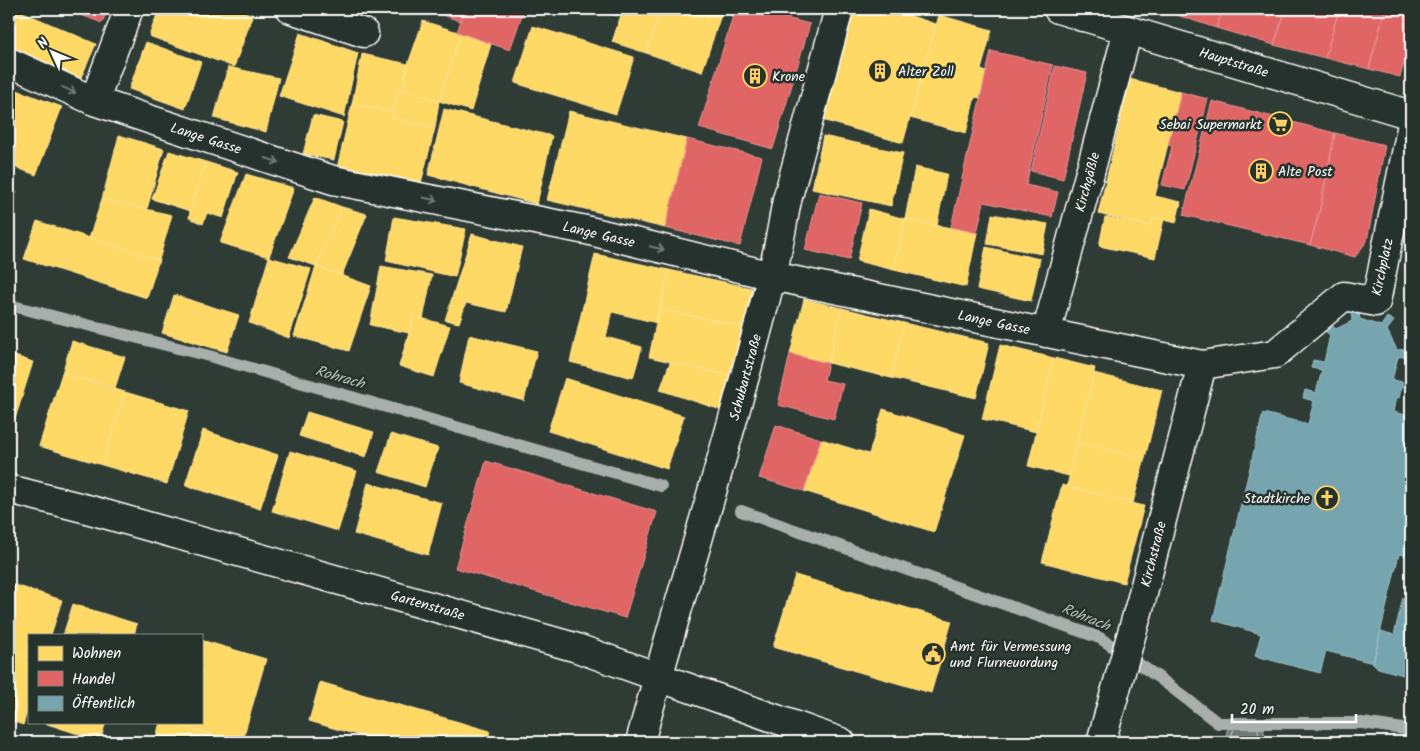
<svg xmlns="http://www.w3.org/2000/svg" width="1420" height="751" viewBox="0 0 1420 751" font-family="Kalam,sans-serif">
<rect width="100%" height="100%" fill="#2f3b35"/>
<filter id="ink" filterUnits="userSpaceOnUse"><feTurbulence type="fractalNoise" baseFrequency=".02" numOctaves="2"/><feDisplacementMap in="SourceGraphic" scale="10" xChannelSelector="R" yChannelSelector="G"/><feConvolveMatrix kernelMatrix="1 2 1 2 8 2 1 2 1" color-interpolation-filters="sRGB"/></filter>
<g filter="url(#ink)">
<path fill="#707975" stroke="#a9afac" d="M1249,719L1259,721L1263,726L1265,738L1262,742H1224L1230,721Z"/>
<path fill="#ffd966" stroke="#ffe494" d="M9,9H16L96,44L76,89L9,60Z
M159,9H237L253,15L234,67L149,36Z
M623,9H661L646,53L612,42Z
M661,9H723L702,72L646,53Z
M853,9H889L936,24L903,143L822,120Z
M939,15L992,30L981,70L987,72L980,98L975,97L966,133L910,118Z
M423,21L461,33L439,101L403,89L408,64Z
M533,26L634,57L616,114L515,83Z
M300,33L358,53L344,117L279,96Z
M461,33L491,44L471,111L439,101Z
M146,42L201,62L185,109L129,89Z
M362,54L408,64L403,89L398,88L393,112L352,104Z
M228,67L279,78L266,132L214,118Z
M1130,79L1181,92L1155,196L1181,202L1176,223L1153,217L1151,226L1098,214Z
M9,87L62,107L36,175L9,165Z
M398,88L439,101L435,128L392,118Z
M352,104L393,112L392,118L435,128L420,187L337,168Z
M444,109L552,136L537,204L428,175Z
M569,111L687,139L665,228L547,200Z
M313,115L343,122L334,160L303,154Z
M119,135L164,149L147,209L102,199Z
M823,136L903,153L891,206L812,189Z
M169,151L206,162L190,211L152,199Z
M206,162L238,172L223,218L207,213L203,224L189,218L190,211Z
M915,167L947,174L937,225L905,219Z
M246,174L294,188L269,257L220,243Z
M315,197L342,207L316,266L289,257Z
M102,199L172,215L159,260L89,238Z
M342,207L367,214L342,275L316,266Z
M869,209L905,219L894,270L857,261Z
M992,214L1048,224L1042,254L987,244Z
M394,217L466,229L455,277L386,261Z
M1105,217L1151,226L1153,217L1164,219L1155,258L1099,246Z
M905,219L977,233L966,287L894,270Z
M37,221L159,260L147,298L24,259Z
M472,234L522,247L506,312L466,303L459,323L445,320Z
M986,247L1040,259L1031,301L977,289Z
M595,254L669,270L657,323L612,312L606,337L642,347L633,378L570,362Z
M269,257L311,269L289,338L249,323Z
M316,266L371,286L349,351L294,336Z
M381,266L432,275L423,319L414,316L409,333L370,325Z
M669,270L756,289L746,327L659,309Z
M174,295L239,315L227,352L162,333Z
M804,299L842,308L828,363L790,354Z
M842,308L904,323L891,378L828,363Z
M659,309L746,327L733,376L649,357Z
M414,316L450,326L434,377L399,366Z
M904,323L989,343L976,398L891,378Z
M469,335L537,351L524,401L459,383Z
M72,341L125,357L115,388L62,373Z
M1000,345L1054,358L1036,432L982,419Z
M9,354L33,362L9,438Z
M1054,358L1095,368L1069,476L1028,466Z
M670,362L733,376L724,411L660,390Z
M62,373L125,392L102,465L39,446Z
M1094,373L1162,390L1145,458L1077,442Z
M565,378L684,416L667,469L548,431Z
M125,392L189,411L167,484L102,465Z
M883,409L965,435L934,532L804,491L821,439L869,454Z
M307,412L374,432L366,457L299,436Z
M203,430L278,455L260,509L185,485Z
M391,434L438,448L425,487L378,472Z
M1077,442L1145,458L1133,503L1067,486Z
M290,451L357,471L338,531L272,511Z
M368,483L442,503L428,555L354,534Z
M1062,485L1144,506L1124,583L1042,562Z
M795,575L952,621L931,693L773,647Z
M9,583L62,600L51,635H29V658L9,652Z
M73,604L137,624L134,635H63Z
M201,640L266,659L242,742H237L172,723L201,722Z
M9,652L29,658V706L23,725L9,720Z
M320,682L490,731L487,742H381L309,721Z
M41,722H106L100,741Z
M160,722H168L232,740L231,742H155Z
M525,737L543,742H524Z"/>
<path fill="#e06666" stroke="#e99494" d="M65,9H108L102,23Z
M424,9H465L460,21Z
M465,9H524L510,50L457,32Z
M597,9H619L617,16Z
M735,9H749L810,24L773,149L699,128Z
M1158,9H1192L1189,19Z
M1192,9H1223L1216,28L1189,19Z
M1223,9H1286L1274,45L1216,28Z
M1286,9H1339L1325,58L1274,45Z
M1339,9H1385L1369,69L1325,58Z
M1385,9H1411V38L1400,77L1369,69Z
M991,51L1053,65L1026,185L1058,192L1052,217L984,202L977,233L951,227Z
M1055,66L1087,73L1063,179L1031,171Z
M1181,92L1208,99L1185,190L1162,185L1172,146L1168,145Z
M1212,101L1335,133L1320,209L1310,245L1183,215Z
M1335,133L1385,145L1367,241L1355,257L1310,245L1320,209Z
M687,139L762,157L740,246L665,228Z
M9,189L17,192L9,214Z
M819,193L862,203L849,260L805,250Z
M790,354L828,363L824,380L843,384L834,419L778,405Z
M776,425L821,439L804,491L759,478Z
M486,461L657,512L625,618L455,568Z"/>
<path fill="#76a5af" stroke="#9fc0c7" d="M1358,309L1360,319L1381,326L1387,317L1394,321L1387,330L1397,350L1408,349L1409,356L1398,357L1392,380L1403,382L1399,398L1396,397L1393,412L1411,416V507L1407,522L1411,523V560H1409V556L1399,554L1373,663L1326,651L1320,673L1255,656L1261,634L1213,620L1263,413L1308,424L1314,401L1303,398L1305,390L1316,393L1322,370L1311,368L1313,360L1324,362L1330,335L1321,328L1327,321L1336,329L1352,321L1351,310Z
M1403,597L1411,599V677L1378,668L1373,663L1381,631L1394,635Z"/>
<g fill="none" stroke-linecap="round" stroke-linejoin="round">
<path stroke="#c6c9c8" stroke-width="1" d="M1229,742L1235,726L1249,724L1256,725C1260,731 1258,736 1258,742"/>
<path stroke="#a9afac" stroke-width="12" d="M9,305L209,356L661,486
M741,511L1100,638L1158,677L1218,723H1362L1411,730"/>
<g stroke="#fff" stroke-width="31">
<path id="pedestrian" d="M1058,9L1411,115
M1090,172L1128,30
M787,200L839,9
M1387,246L1411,129"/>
</g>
<g stroke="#fff" stroke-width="31">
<path id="minor" d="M291,9L364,33
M1082,17L1085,9
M9,62L94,101L333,180L586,230L772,276L1202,365L1275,354L1344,296L1376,302L1387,246
M94,101L129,9
M1046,333L1090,172
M640,742C682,587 732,434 771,278C778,253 782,226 787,200
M1101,742L1141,601L1202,365"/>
</g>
<g stroke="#fff" stroke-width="31">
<path id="primary" d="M9,489L87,509L574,647L841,742"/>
</g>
<use href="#pedestrian" stroke="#26332d" stroke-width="28"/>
<use href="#minor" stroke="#26332d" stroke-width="28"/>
<use href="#primary" stroke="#26332d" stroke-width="28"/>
</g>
<defs><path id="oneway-shaft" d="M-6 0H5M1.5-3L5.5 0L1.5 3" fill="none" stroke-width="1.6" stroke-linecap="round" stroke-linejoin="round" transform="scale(1.25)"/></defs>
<g stroke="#727a76">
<use href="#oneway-shaft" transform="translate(69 90) rotate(24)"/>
<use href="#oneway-shaft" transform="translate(272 160) rotate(18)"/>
<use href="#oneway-shaft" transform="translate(430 199) rotate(11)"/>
<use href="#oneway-shaft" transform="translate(657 248) rotate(14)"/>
</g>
</g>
<defs>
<g id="building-ring" transform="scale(1.25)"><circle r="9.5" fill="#26332d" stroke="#ffd166" stroke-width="1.5"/><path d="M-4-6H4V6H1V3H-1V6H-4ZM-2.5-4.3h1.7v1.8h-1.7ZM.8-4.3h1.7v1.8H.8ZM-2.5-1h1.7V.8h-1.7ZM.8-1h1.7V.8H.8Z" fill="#ffd166"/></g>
<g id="supermarket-ring" transform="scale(1.25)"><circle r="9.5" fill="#26332d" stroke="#ffd166" stroke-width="1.5"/><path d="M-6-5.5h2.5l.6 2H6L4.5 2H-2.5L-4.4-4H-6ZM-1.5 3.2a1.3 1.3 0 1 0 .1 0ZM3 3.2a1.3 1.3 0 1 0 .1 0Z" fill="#ffd166"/></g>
<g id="church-ring" transform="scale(1.25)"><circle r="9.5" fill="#26332d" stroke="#ffd166" stroke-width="1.5"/><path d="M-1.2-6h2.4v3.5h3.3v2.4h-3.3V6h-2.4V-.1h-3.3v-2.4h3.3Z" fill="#ffd166"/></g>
<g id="civic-ring" transform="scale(1.25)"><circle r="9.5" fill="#26332d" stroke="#ffd166" stroke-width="1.5"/><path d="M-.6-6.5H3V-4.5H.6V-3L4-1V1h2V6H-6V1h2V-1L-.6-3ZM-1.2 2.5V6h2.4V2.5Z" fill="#ffd166"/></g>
</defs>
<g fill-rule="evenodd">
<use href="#building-ring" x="880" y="71"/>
<use href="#building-ring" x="755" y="76"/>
<use href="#supermarket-ring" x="1280" y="124"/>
<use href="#building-ring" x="1261" y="171"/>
<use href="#church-ring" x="1327" y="498"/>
<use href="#civic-ring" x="933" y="654"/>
</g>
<g text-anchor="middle" stroke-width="5" stroke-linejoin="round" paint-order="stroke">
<g font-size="14" fill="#fff" stroke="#26332d">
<text transform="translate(1234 62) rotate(17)" y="5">Hauptstraße</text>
<text transform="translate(206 138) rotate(18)" y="5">Lange Gasse</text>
<text transform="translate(1087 182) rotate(-75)" y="5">Kirchgäßle</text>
<text transform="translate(599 234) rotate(13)" y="5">Lange Gasse</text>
<text transform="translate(1382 267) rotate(-78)" y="5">Kirchplatz</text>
<text transform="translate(994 322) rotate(12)" y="5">Lange Gasse</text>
<text transform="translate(745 377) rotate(-75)" y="5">Schubartstraße</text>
<text transform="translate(1153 554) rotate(-76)" y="5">Kirchstraße</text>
<text transform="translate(428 605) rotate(16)" y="5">Gartenstraße</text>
</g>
<g font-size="14" fill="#fff" stroke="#26332d" text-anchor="start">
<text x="898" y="76">Alter Zoll</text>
<text x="772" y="81">Krone</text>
<text x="1262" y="129" text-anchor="end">Sebai Supermarkt</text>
<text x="1278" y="176">Alte Post</text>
<text x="1310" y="503" text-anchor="end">Stadtkirche</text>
<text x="950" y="651">Amt für Vermessung<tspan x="950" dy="16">und Flurneuordung</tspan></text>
</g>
<g font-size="15" font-style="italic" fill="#b8bcba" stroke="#26332d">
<text transform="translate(340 377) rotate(16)" y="5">Rohrach</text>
<text transform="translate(1086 617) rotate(22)" y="5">Rohrach</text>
</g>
</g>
<rect width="1420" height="751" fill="none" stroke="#26332d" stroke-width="30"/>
<rect x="15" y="15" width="1390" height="721" fill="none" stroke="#fff" stroke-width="2" filter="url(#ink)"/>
<rect x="28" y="634" width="175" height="90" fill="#26332d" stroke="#7d8581"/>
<rect x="38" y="646" width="25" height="15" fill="#ffd966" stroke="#7d8581"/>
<text x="72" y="658" font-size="15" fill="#ffffff">Wohnen</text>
<rect x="38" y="671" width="25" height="15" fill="#e06666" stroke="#7d8581"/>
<text x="72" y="684" font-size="15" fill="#ffffff">Handel</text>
<rect x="38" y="696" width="25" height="15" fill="#76a5af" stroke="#7d8581"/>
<text x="72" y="708" font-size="15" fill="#ffffff">Öffentlich</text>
<g transform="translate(52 52) rotate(314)" stroke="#26332d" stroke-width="4" paint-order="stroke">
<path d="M0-4L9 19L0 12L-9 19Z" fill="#ffffff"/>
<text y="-8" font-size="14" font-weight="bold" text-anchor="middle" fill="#ffffff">N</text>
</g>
<path d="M1232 714v8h124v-8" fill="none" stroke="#ffffff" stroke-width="2.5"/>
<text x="1240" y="714" font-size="15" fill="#ffffff" stroke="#26332d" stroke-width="4" paint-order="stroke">20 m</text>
</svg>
